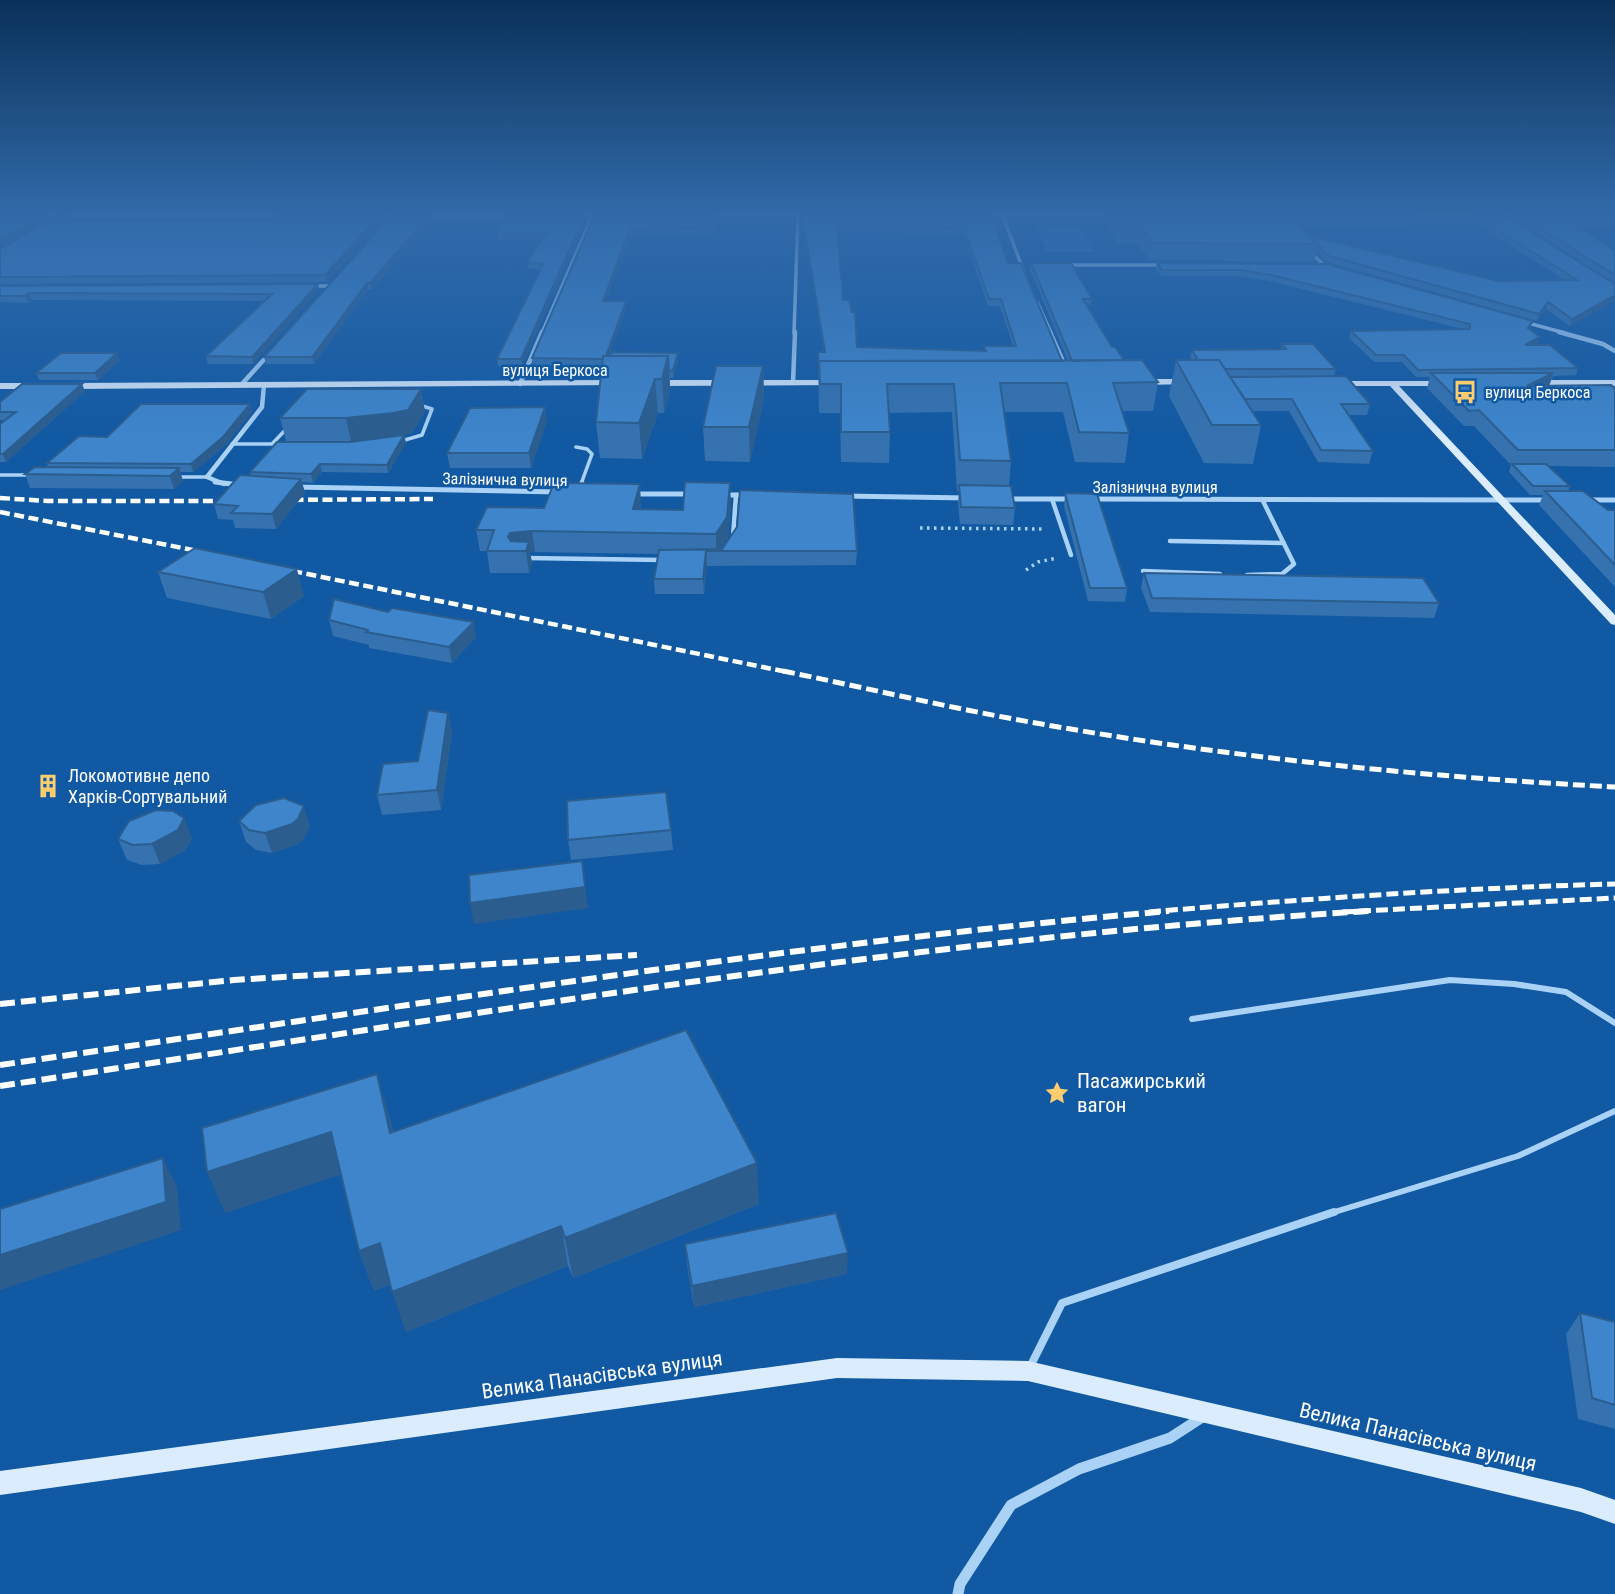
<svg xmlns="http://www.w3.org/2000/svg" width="1615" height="1594" viewBox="0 0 1615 1594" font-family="'Roboto Condensed',sans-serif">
<rect width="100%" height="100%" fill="#1159a3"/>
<path fill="#2374c1" d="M1036,226L1080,227L1095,252H1047Z"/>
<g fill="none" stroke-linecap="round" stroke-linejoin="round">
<path stroke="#aad1f6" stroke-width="3.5" stroke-dasharray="2.5 4.5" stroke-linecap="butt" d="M920,528L1044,529
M1026,570L1038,562L1057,558"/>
<path stroke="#aad1f6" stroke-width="3.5" d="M398,442L422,435L432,409L419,405
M232,444H280
M272,444L289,426
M576,447L587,449L592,454L581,484
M0,475H29
M175,477H207"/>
<path stroke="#aad1f6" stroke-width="4.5" d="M579,490L582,482
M1052,499L1071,555
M733,537L736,495
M1170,541L1284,543
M526,558L663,560
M1143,571L1220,574
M1247,575L1282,574L1294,564L1262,499"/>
<path stroke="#aad1f6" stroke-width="6" d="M1192,1019L1450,980L1514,984L1566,992L1615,1023
M1328,1214L1518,1156L1615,1111"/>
<path stroke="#aad1f6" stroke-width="8" d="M1029,1369L1062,1303L1334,1212"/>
<path stroke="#aad1f6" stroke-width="3.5" d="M1002,214L1024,272
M1402,214H1478
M1493,214H1523
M576,215H603
M709,215H809
M982,215H1114
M41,216H284
M373,216H400
M422,216H515
M1310,252L1325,266H1319
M1064,265H1164
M310,286H331
M1037,302L1051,333
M1524,322L1565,333
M542,333L593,214
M794,333L798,214"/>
<path stroke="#aad1f6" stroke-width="4.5" d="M1050,332L1066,368
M1559,332L1603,344L1615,351
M793,383L795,332
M520,384L542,332
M241,385L270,353
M224,484L207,477L262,407L264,385"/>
<path stroke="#aad1f6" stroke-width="5" d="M215,482L240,485
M294,487L558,492
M633,494H691
M721,495H747
M843,496L968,498
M1004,499H1073
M1092,499L1549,500
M1589,500H1615"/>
<path stroke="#aad1f6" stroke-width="11" d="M958,1594L960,1584L1011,1505L1079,1469L1170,1438L1204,1416"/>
<path fill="#dbecfe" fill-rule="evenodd" d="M1190,379L1194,382L1193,384L1140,385L1136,382L1140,379Z
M616,380L619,381V385L66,389L62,386L66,383Z
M837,380L840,381V385L654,386L650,383L654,380Z
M1615,380V386H1532L1528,383L1532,380Z
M1330,381H1449V385L1446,386H1399L1615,615V625L1611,624L1390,386H1333L1330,385Z
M0,383H39L43,386L39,389H0Z
M837,1358L1028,1361L1581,1488L1615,1500V1524L1581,1512L1028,1381L837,1378L0,1495V1471Z"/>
<path stroke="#fff" stroke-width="4.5" stroke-dasharray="10 4.5" stroke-linecap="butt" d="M0,498L48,501H237
M279,500L433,499
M0,512L213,554
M278,568L792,673"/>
<path stroke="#fff" stroke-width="5" stroke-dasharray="12 5" stroke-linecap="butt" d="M783,671C871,689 959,710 1047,725C1235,758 1425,777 1615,787
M1149,912C1304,899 1459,888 1615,884
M1342,912L1615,898"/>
<path stroke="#fff" stroke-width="6" stroke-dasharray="15 6" stroke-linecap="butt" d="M0,1004L234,980L637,955
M0,1065C389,1009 777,945 1169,911
M0,1086C455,1018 910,938 1370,911"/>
</g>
<path fill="#3572af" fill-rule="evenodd" d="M68,214L70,222H268L382,214L383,219L327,282L0,284V249Z
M431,214L432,219L372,289H368L314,364H266L264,357Z
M586,214V219L522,366H498L497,359L541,270L528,268L527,262L542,240H498L497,234Z
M595,214L717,219L714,233L631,235L606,301L626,308L609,356L678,360L673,378H670V390L664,413H658L642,459L600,458L596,422L602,366H533L532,358Z
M802,214H990L1008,263L1062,361H1068L1030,269L1031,263L1092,299L1091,305H1087L1112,347L1124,360L1158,382L1153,411H1122L1129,433L1125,463L1075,462L1063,412H1004L1011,461L1009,486L1015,508L1013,525L960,524L958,502L959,491H957L952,412L889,413L890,432L889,463L841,462L840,413H819L818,352H824ZM837,231L964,234L988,306H1000L1013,346H984V351L857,347L843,300Z
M1104,214H1412L1410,227H1300L1309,236L1498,281L1565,280L1468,218L1470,214H1501L1615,284V300L1570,326L1546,309L1537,321L1327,262L1316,252L1314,262L1150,260L1138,244H1118L1104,219Z
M1515,214H1615V227H1578L1615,251V283L1514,218Z
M1157,263L1326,264L1531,328L1530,329L1540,337L1537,344L1535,345L1578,368L1576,375L1553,376L1549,386L1615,388V467L1548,466L1570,486L1568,491L1608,510H1615V587L1539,505L1543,495H1530L1509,472L1511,465L1474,426H1464L1427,388L1430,377H1416L1402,362H1374L1349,338L1351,331L1463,329L1270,281L1238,276H1161L1156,269Z
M318,284L319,290L253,364H208L206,356L265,301L32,300L28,303L0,302V286Z
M1282,344L1336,369L1334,376L1370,404L1367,415H1349L1373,451L1369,464L1318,462L1289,411H1252L1261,425L1253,464L1204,463L1169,396L1176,360H1193L1190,357L1192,350L1281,349Z
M120,360L98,380H39L36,373Z
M763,366L764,398L750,462L705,461L703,427Z
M421,389L425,412L412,433L398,436L404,435L406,443L388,473L322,472L313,483L302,482L305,493L276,529L235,528L233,520L218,519L214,504L251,476L250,472L350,442L397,436L351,442L286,441L280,418Z
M85,391L6,462H0V424L6,420H0V402Z
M250,404L252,412L226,445L193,472H180L183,481L174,489L30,488L25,474L48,467L47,463L107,437Z
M547,421L531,468H450L447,453Z
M1065,493L1127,588L1125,602L1088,601L1064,506Z
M641,504L640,509L683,510L731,504L728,538L721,549L857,551L856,565L707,566L704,594H655L654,579L658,554L530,552L532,563L529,573H490L487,551H480L476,530L544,508Z
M158,572L304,596L271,619L167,598Z
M1144,573L1439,603L1434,618L1150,612L1141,588Z
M388,612L476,637L452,663L369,648V645L333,636L329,620Z
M448,713L452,732L441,810L382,815L377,795L418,761Z
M239,821L310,826L304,839L298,844L272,853L256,850L246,842Z
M671,830L673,850L571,860L568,840Z
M192,838L185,850L160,864L142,865L127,860L118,839Z
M389,1115L393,1132L759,1204L573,1278L568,1266L406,1332L390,1284L374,1291L359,1251L341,1174L225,1213Z
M685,1244L847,1274L694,1307L687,1265Z
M1580,1313L1615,1322V1429L1578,1419L1566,1334Z"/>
<path fill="#2b5d8e" d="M46,214L48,219L0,248V240Z
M382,214L383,219L327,282L325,275Z
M431,214L432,219L372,289L370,283Z
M586,214V219L522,366L521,359Z
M630,229L631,235L604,308L603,301Z
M367,283L368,289L314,364L312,357Z
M318,284L319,290L253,364L252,357Z
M29,293L32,300L28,303L25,296Z
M1615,295V300L1570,326L1572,319Z
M626,301V308L606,366L605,359Z
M1548,302L1546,309L1537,321L1539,314Z
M1540,337L1537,344L1523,352L1525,345Z
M117,353L120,360L98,380L95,373Z
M678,353V360L673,378V370Z
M668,356L670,390L664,413L662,379Z
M763,366L764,398L750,462L749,427Z
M1553,373L1548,388L1527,386Z
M655,379L658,413L642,459L639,423Z
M82,384L85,391L6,462L3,454Z
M421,389L425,412L412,433L398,436L351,442L346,418Z
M250,404L252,412L226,445L193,472L191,464Z
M545,407L547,421L531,468L529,453Z
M404,435L406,443L388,473L387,465Z
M320,464L322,472L313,483L311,474Z
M179,468L183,481L174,489L170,476Z
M301,479L305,493L276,529L272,514Z
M730,483L731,504L728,538L719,551H716V534Z
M640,484L641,504L635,530L633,509Z
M532,531L535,552H530L532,563L529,573L526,551H510L508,537L510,533Z
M706,551L707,566L704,594L703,579Z
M297,569L304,596L271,619L263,592Z
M474,622L476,637L452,663L449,647Z
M448,713L452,732L441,810L437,790Z
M304,806L310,826L304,839L298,844L272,853L265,833Z
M184,818L192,838L185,850L160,864L152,844Z
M582,861L588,908L474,924L470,903Z
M377,1074L389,1115L402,1173L390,1133Z
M331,1132L345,1173L225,1213L207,1172Z
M163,1158L177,1187L181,1230L0,1290V1255Z
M757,1163L759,1204L573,1278L565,1238Z
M561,1226L568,1266L406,1332L392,1292Z
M380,1243L393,1283L374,1291L359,1251Z
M848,1253L847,1274L694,1307L692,1286Z"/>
<path fill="#3e85cb" stroke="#2b5d8e" stroke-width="2" fill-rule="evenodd" d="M0,214H46L0,240Z
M62,214H67L68,222H268L279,214H381L325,275L0,277V249Z
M393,214H430L370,283H367L312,357H264Z
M510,214H585L521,359H497L543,264L527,262L546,234H497Z
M595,214H716L714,227L630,229L603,301H626L606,356H603V359L532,358Z
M802,214H990L1008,263H1021L1062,361H819V370L818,352H825ZM837,225L964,228L989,299H1001L1016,346H984L986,351L857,347L855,312H852L849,300H843Z
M1113,214H1285L1287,215V219L1293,220L1318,244L1153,243L1141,226H1120Z
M1285,214H1412V221H1294L1291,220Z
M1472,214H1501L1615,284V295L1572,319L1548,302L1539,314L1329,256L1309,236L1498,281L1577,280Z
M1517,214H1615V221H1569L1615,251V275Z
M1031,263H1071L1092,299H1083L1112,347H1115L1124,360L1072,361Z
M1157,263L1326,264L1533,321L1528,328L1540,337L1525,345H1550L1578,368L1418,370L1404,355H1376L1351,331L1470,329V324L1271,275L1240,270H1162Z
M318,284L252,357L206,356L272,294L29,293L25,296H0V286Z
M1282,344H1313L1336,369H1225L1219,360H1198L1192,350L1286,349Z
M612,352L678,353L673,370L669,371L668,356H610Z
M61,353H117L95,373H36Z
M603,356H668L662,379H655L639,423L596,422Z
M1142,360L1158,382L1113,383L1129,433L1079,432L1067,383H1000L1011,461L960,460L954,384H887L890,432H841V384H820L819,361Z
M1176,360H1219L1261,425H1212Z
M716,366H763L749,427H703Z
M1431,373H1553L1527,386L1611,385L1615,388V450H1518L1479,410L1469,411Z
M1346,376L1370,404H1341L1373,451L1321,450L1292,399H1245L1230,377Z
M22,384H82L3,454H0V424L16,412H0V402Z
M307,389H421L408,410L393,413L346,418H280Z
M141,404H250L223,437L191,464L47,463L79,436L107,437Z
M545,407L529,453H447L470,408Z
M404,435L387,465L320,464L311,474L250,472L277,442H350Z
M1512,464H1546L1570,486H1533Z
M35,467L179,468L170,476L25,474Z
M240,475L301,479L272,514L231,513L238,506L214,504Z
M685,482L730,483L727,517L716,534L532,531L510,533L508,537L511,541L529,542L526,551H487L494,530H476L487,507L544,508L554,483L640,484L633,509L683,510Z
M959,485L1011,486L1015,508L961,507Z
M740,490L853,494L857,551H706L703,579H654L659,550L722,549L737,527Z
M1545,491H1583L1608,510H1615V565Z
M1065,493L1097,494L1127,588H1090Z
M195,548L297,569L263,592L158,572Z
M1144,573L1423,578L1439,603L1152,598Z
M334,599L388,612L392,608L474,622L449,647L366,632L368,630L329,620Z
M428,710L448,713L437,790L377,795L383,764L418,761Z
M666,792L671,830L568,840L567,801Z
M284,798L304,806L298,819L292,824L265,833L249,830L239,821L256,805Z
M156,810L173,811L184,818L178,830L152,844L133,845L118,839L129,821Z
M582,861L585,887L470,903L469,875Z
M686,1030L757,1163L565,1238L561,1226L392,1292L380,1243L359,1251L331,1132L207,1172L202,1128L377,1074L390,1133Z
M163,1158L166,1202L0,1255V1209Z
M836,1213L848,1253L692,1286L685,1244Z
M1580,1313L1615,1322V1405L1592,1398Z"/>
<linearGradient id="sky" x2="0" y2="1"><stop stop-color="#09315a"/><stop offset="0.49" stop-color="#326aa9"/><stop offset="1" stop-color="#326aa9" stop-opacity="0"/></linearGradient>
<rect width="1615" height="437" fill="url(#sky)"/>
<defs>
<g id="bus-bare" transform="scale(1.89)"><path d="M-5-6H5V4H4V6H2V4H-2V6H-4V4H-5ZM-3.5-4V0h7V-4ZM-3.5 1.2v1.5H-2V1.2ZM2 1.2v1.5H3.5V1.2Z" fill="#ffcd6f" stroke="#1159a3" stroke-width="2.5" paint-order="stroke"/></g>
<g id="building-bare" transform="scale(1.89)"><path d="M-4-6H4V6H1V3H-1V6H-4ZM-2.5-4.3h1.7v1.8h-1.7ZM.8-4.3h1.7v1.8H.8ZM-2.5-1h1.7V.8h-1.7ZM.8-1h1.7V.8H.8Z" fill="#ffcd6f" stroke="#1159a3" stroke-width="2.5" paint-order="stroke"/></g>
<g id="sight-bare" transform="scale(1.89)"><path d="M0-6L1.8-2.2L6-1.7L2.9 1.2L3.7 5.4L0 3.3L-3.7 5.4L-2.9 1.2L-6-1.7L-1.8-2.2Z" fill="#ffcd6f" stroke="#1159a3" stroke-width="2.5" paint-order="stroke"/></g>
</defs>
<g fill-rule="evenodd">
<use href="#bus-bare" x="1465" y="392"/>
<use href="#building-bare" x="48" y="786"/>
<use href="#sight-bare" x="1057" y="1093"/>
</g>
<g text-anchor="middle" stroke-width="5" stroke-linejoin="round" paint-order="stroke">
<g font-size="16" fill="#fff" stroke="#1159a3">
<text x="555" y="376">вулиця Беркоса</text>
<text transform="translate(505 479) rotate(1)" y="6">Залізнична вулиця</text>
<text x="1155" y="493">Залізнична вулиця</text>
</g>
<g font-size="16" fill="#fff" stroke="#1159a3" text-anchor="start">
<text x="1485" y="398">вулиця Беркоса</text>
</g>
<g font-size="18" fill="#fff" stroke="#1159a3" text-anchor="start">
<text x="68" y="782">Локомотивне депо<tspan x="68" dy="21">Харків-Сортувальний</tspan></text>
</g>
<g font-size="21" fill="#fff" stroke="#1159a3" text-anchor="start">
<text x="1077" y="1088">Пасажирський<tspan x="1077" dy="24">вагон</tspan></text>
</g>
<g font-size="21" fill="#fff" stroke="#1159a3">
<text transform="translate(602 1375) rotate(-8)" y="7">Велика Панасівська вулиця</text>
<text transform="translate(1418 1437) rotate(13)" y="7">Велика Панасівська вулиця</text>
</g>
</g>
</svg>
